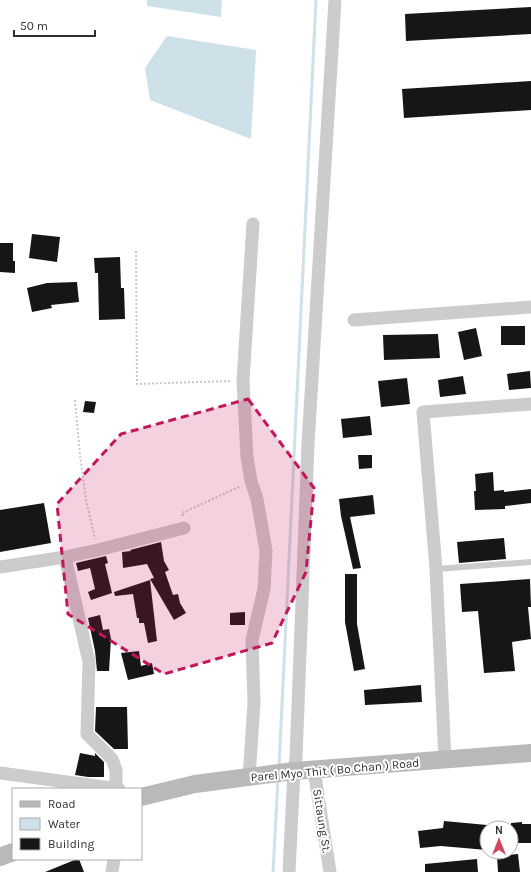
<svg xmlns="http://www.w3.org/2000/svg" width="531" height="872" viewBox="0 0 531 872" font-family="Karla,sans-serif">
<rect width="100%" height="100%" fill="#fff"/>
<path fill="#cee0e8" d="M147,0H222L221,17L147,6Z
M167,36L256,50L251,139L150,100L145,68Z"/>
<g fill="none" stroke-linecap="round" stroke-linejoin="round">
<path stroke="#cee0e8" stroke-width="3" d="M279,767L316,0
M273,872L278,779"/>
</g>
<path fill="#161616" d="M531,7V34L406,41L405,14Z
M531,81V110L404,118L402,89Z
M32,234L60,237L57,262L29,258Z
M0,243H13V261H15V273L0,272Z
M120,257L121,288H124L125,319L99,320L98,273H95L94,258Z
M77,282L79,302L51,305L52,308L32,312L27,288L47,283Z
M501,326H525V345H501Z
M476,328L482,356L464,360L458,332Z
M438,334L440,358L384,360L383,335Z
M530,371L531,388L509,390L507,374Z
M463,376L466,394L440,397L438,380Z
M407,378L410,404L381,407L378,381Z
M85,401L96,402L94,413L83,412Z
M370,416L372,435L343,438L341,419Z
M358,455H372V468L359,469Z
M493,472L494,491L504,490V492L531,489V503L505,506V509L475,510L474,491H476L475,474Z
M373,495L375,514L350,517L361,568L353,569L341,516L339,499Z
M44,503L51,543L0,552V510Z
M504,538L506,559L459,563L457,542Z
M161,542L164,561L169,570L165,572L173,595L178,594L180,603L186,613L174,620L150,579L154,578L147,564L123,568L122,552L131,551L130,550Z
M106,556L108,563L105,564L112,593L91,600L88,592L95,589L90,568L78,571L76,563Z
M345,574H357V624L365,669L354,671L345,622Z
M530,579L531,607H528L531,639L512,642L515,671L484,673L478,611L462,612L460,584Z
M150,580L157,641L148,643L144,623H139V618H137L133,594L115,596L114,592Z
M245,612V625H230V613Z
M100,615L103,630L109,629L111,639L109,671H97L95,651L88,618Z
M139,651L141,666L152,663L154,674L128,680L121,653Z
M421,685L422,702L365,705L364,690Z
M96,707H127L128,749H114L95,731Z
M80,753L95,756V753L104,762V777H88L75,775Z
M444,821L487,825V850L441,846L420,848L418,831L443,828Z
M522,822V824H531V843H511V823Z
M518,854L520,872H498L497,857L498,856Z
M77,859H79L84,872H45Z
M477,859L478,872H425V864Z"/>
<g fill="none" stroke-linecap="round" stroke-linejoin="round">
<path stroke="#c9c9c9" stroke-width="2" stroke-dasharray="2 2" stroke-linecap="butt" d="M136,251L137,384L231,381
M75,400L80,455L86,500L95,539
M183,516L182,513L241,486"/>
<path stroke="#ccc" stroke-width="6" d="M436,569L531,562"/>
<path stroke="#ccc" stroke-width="13" d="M354,320L531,307
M65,557L89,662L87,734L112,759L116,770V788
M0,567L65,557L98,550L184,528
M445,760L436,569L423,412L531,404
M314,770L330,872
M0,773L119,789
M249,778L254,703L252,640L264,589L266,551L257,499L251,481L247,457L243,381L253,224
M112,872L114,859
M289,872L294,771L296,758L308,444L335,0"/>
<path stroke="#b9b9b9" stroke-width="18" d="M141,797L195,784L294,771L531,753
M0,857L13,852"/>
</g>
<path fill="#c2185b" fill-opacity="0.2" stroke="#c2185b" stroke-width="3" stroke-dasharray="8 5" stroke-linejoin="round" d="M248,399L314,488L306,572L272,643L164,674L68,614L57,504L121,434Z"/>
<g text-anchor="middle" stroke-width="4" stroke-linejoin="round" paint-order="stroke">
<g font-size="12" fill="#2f2f2f" stroke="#fff">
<text transform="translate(335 770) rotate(-5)" y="4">Parel Myo Thit ( Bo Chan ) Road</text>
<text transform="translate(322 821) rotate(81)" y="4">Sittaung St.</text>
</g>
</g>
<rect x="12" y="788" width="130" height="72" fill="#ffffff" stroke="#acacac"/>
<rect x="20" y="801" width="20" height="6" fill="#b9b9b9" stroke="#acacac"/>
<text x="48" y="808" font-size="12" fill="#2f2f2f">Road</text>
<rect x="20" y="818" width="20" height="12" fill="#cee0e8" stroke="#acacac"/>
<text x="48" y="828" font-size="12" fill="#2f2f2f">Water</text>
<rect x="20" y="838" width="20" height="12" fill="#161616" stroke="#acacac"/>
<text x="48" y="848" font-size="12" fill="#2f2f2f">Building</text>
<g transform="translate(499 840)"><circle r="19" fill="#ffffff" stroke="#acacac"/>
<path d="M0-3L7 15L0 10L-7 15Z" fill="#d0485f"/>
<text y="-6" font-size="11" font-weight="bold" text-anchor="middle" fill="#2f2f2f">N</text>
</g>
<path d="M14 30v6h81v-6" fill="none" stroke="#2f2f2f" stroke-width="2"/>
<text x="20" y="30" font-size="12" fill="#2f2f2f" stroke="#ffffff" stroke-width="3" paint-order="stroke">50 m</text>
</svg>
